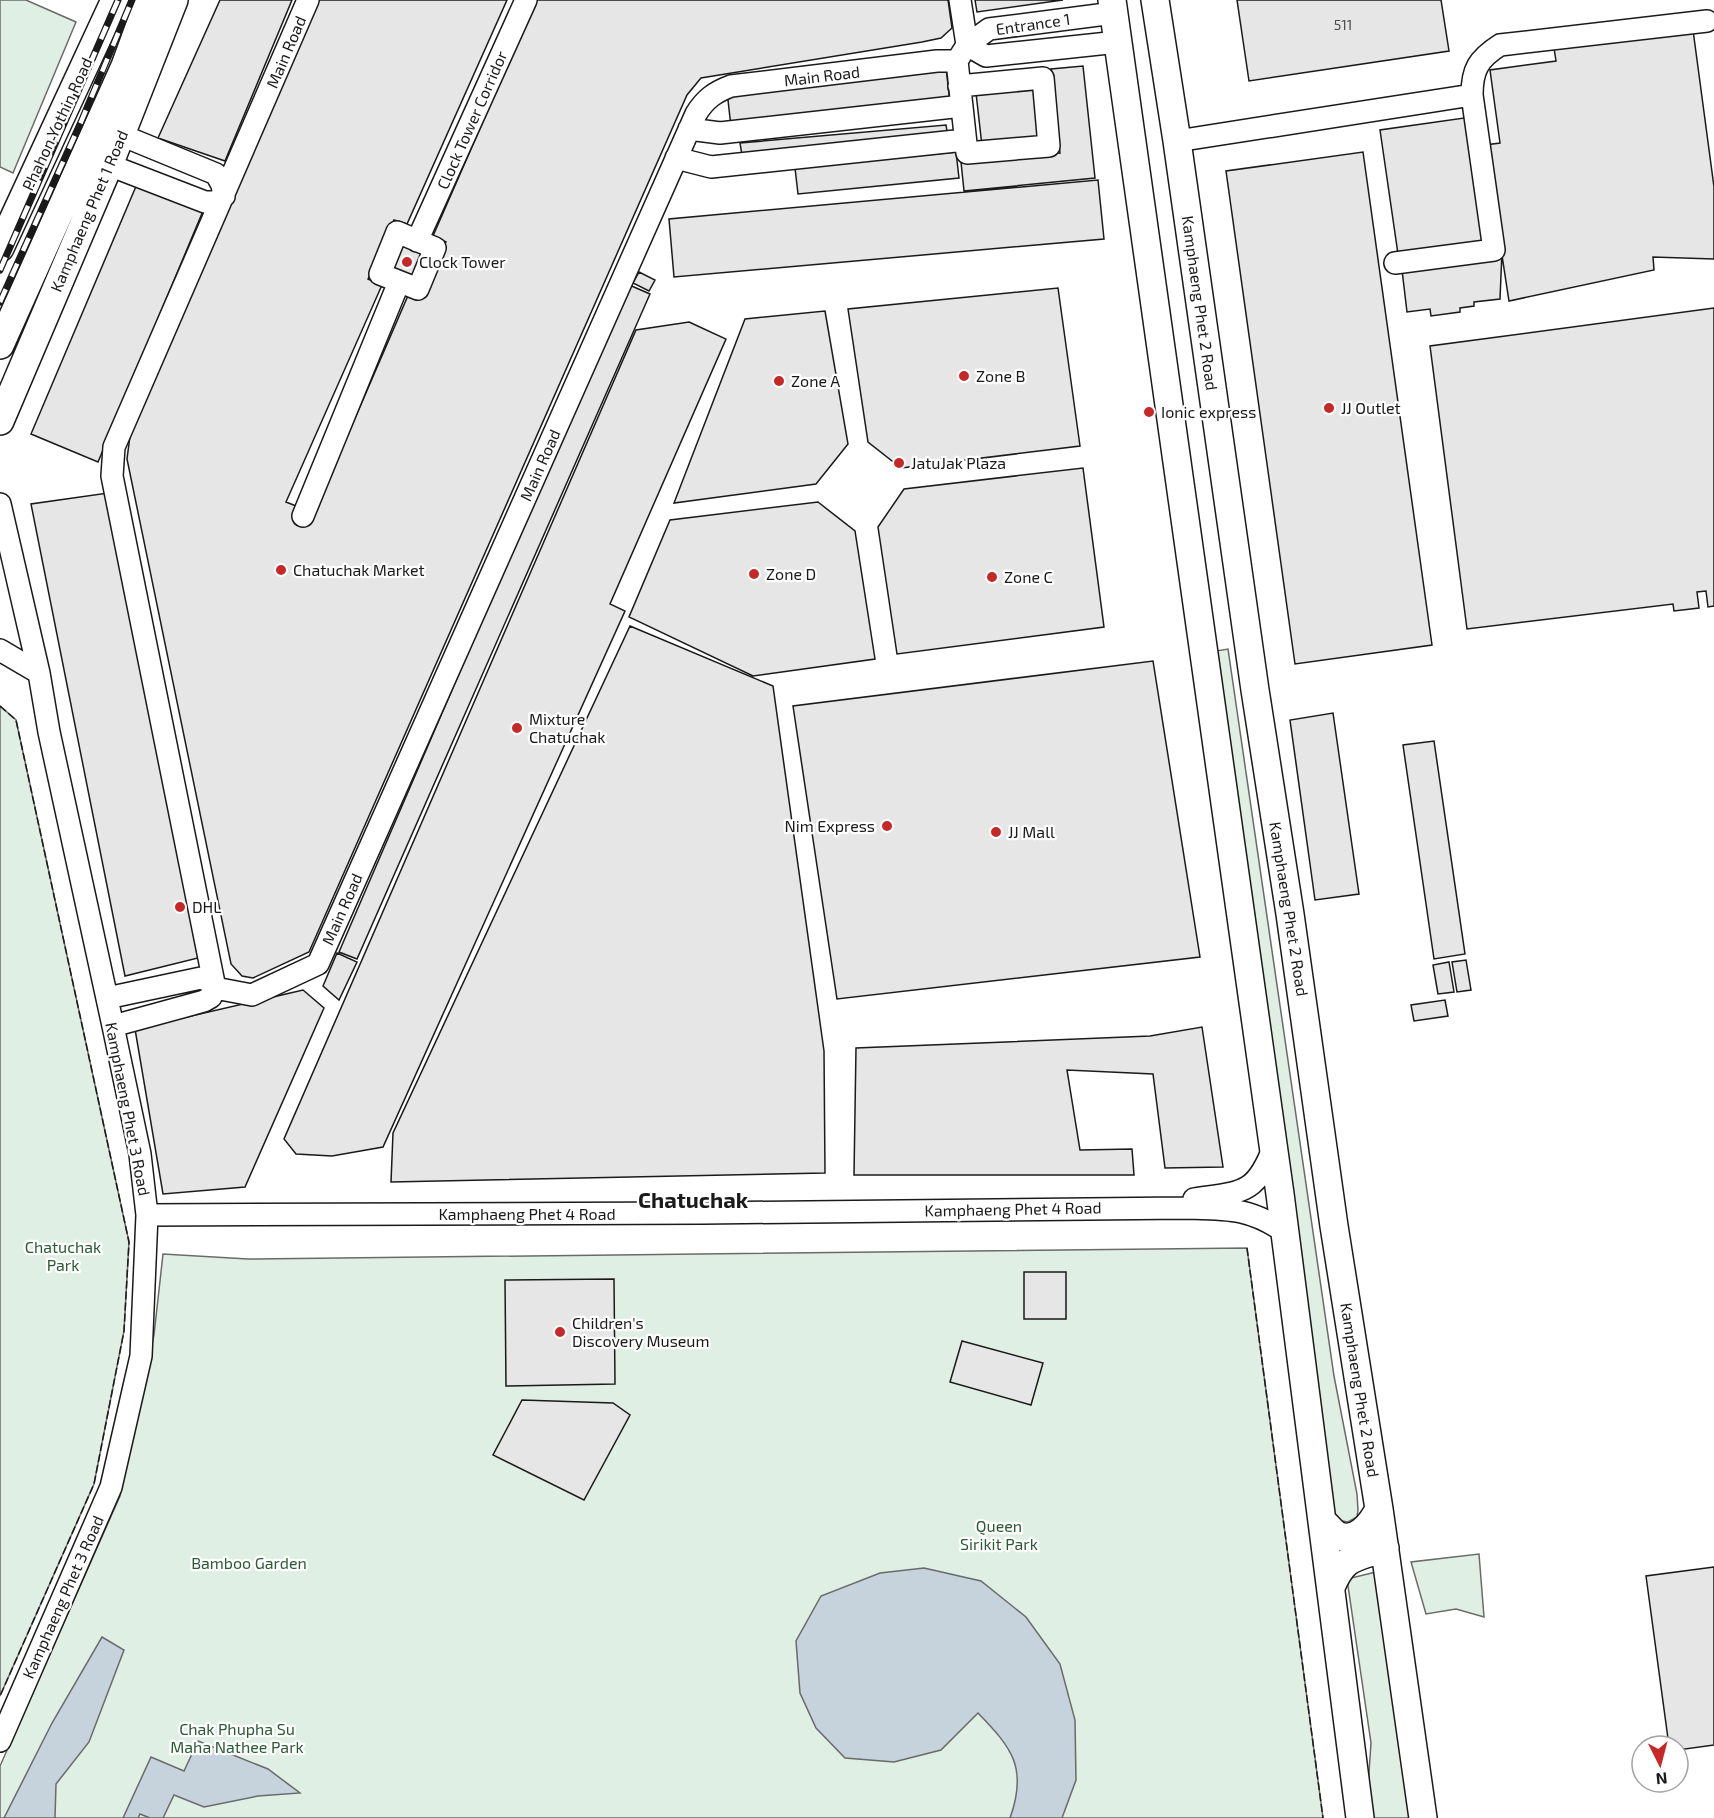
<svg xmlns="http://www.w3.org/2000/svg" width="1714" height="1818" viewBox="0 0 1714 1818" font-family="'Exo 2',sans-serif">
<rect width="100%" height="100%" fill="#fff"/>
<path fill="#e0efe3" stroke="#6a6a6a" stroke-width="1.5" d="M0,0H26L76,22L13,173L0,167Z
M1228,649L1334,1376L1357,1494L1358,1510L1357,1517L1348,1522L1336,1520L1331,1513L1216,651Z
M0,706L16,720L129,1242L124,1331L94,1484L0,1696Z
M1247,1248L1323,1818H0V1766L120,1496L154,1335L163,1254L248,1259Z
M1479,1554L1484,1617L1456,1609L1426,1614L1411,1562Z
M1376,1572L1413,1818H1372L1368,1787L1371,1743L1347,1579Z"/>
<path fill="#c6d2dc" stroke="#6a6a6a" stroke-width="1.5" d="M924,1568L981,1581L1026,1617L1060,1664L1075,1720L1076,1780L1062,1818H1010C1028,1768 1012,1748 978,1713L941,1750L894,1762L845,1758L816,1728L800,1693L796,1641L821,1596L880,1573Z
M102,1637L124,1650L89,1742L56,1784L55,1818H4L52,1723Z
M198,1741L268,1769L300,1793L258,1796L204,1807L174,1795L163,1818H150L140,1814L138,1818H123L151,1757L184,1771Z"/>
<path fill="#e6e6e6" stroke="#1a1a1a" stroke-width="1.5" d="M220,0H292L225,161L158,138Z
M317,0H507L407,224L394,220L368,279L382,285L286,502L314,513L410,291L424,295L446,242L433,236L536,0H948L952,28L941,38L922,42L701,78L687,95L309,952L253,978L242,976L231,964L127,459L130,436Z
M975,0H1063L977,12Z
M1237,0H1441L1449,51L1249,81Z
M1693,30L1714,187V259L1653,257L1654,270L1509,301L1485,145L1500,143L1490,70L1556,61L1554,48Z
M1083,66L1095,178L964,191L961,162L1060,153L1051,69Z
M946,67L950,103L731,127L727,91Z
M1033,86L1039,140L982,146L976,93Z
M1471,117L1488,241L1398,254L1380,130Z
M946,125L948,137L742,155L740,143Z
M956,152L959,178L798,194L795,168Z
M1363,152L1432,645L1295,664L1226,171Z
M1098,180L1104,239L674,277L669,219Z
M137,184L203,211L98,462L31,434Z
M400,245L425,254L414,279L390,269Z
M1502,252L1500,299L1474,302V306L1460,308V312L1431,316L1430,309L1407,312L1402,270Z
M639,272L655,280L649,291L633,283Z
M627,284L650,294L357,959L339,952Z
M1058,288L1080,446L901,468L868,442L848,309Z
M1714,308V606L1708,607L1706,591L1697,592L1699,608L1674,611L1673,604L1467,629L1430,346Z
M825,311L848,444L816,484L674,503L745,319Z
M689,322L726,339L610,604L625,611L383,1147L332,1156L296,1154L284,1139L636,330Z
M1083,468L1104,627L897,654L878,527L904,489Z
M108,493L198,958L125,976L31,504Z
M818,502L855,531L875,659L753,676L629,617L670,520Z
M630,626L773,686L824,1051L825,1173L391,1182L393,1133Z
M1153,661L1200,957L837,999L793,706Z
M1333,713L1359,894L1315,900L1290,720Z
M1434,741L1465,954L1434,959L1403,745Z
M337,953L357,962L339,1000L323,986Z
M1466,960L1471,990L1457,992L1452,962Z
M1449,962L1454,992L1438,994L1433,965Z
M303,990L324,1008L245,1187L163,1194L135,1029Z
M1445,1000L1448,1016L1414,1021L1411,1005Z
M1202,1027L1223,1167L1165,1168L1153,1074L1067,1070L1080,1150L1132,1149L1134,1175H854L856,1048L1150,1036Z
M1024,1272H1066V1319H1024Z
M614,1279L615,1384L506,1386L505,1280Z
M962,1341L1043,1363L1031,1405L950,1382Z
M522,1400L613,1403L630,1415L584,1500L493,1455Z
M1714,1567V1745L1678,1750V1746H1669L1646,1576Z"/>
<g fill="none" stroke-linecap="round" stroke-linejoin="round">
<g stroke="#1a1a1a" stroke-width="24">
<path id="minor" d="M308,0L114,447L112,476L215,988L252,995L318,964L696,114C705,99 715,92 731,86L937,61H957L967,45L960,0
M1114,13L989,29L967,45L986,56L1118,42
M957,61L967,153L1049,146L1043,78L959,86
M689,129L720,133L962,106
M1177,141L1472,95
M676,158L711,167L965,140
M109,165L205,202H215L224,196L222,185L216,174L121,135
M397,232L435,248L418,289L380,274Z
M417,241L526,0
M1395,263L1494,250L1472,95C1472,70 1478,59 1500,45L1707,21
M0,504L39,673L49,732L113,1026L140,1154L147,1215L141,1356L111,1487L0,1741
M303,516L399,282
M0,650L39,673
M107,998L201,978L211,982L215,988L211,997L204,1001L113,1026
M1194,1199C1242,1192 1256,1195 1274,1146
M147,1215L702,1213L1184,1208C1226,1209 1250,1207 1286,1233"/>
</g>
<g stroke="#1a1a1a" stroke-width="30">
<path id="major" d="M1112,0L1280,1194L1360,1818
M1155,0L1177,141L1255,690L1290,914L1334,1226L1379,1509L1423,1818
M0,248L115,0
M0,345L125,66L149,0
M0,421L109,165L174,0
M1322,1521C1327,1525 1332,1532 1337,1535C1356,1545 1372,1523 1379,1509
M1331,1587C1344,1556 1354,1558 1385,1548"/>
</g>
<use href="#minor" stroke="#fff" stroke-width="21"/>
<use href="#major" stroke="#fff" stroke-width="27"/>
<g stroke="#1a1a1a" stroke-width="7">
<path id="rail" d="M0,270L118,0
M0,302L81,122L132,0"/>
</g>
<use href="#rail" stroke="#fff" stroke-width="4.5" stroke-dasharray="14" stroke-linecap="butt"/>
<path stroke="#1a1a1a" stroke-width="1.5" stroke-dasharray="8 3" stroke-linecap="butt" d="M0,706L16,720L129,1242L124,1331L94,1484L0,1696
M1247,1248L1323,1818"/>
</g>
<g fill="#c62828" stroke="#fff" stroke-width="2">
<circle cx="407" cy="262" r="6"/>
<circle cx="964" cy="376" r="6"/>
<circle cx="779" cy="381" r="6"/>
<circle cx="1329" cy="408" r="6"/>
<circle cx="1149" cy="412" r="6"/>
<circle cx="899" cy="463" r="6"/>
<circle cx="281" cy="570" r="6"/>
<circle cx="754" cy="574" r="6"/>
<circle cx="992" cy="577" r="6"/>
<circle cx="517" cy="728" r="6"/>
<circle cx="887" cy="826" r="6"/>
<circle cx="996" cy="832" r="6"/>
<circle cx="180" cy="907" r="6"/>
<circle cx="560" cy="1332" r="6"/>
</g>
<g text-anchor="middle" stroke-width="4.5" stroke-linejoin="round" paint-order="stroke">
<g font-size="14" fill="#4d4d4d">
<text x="1343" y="30">511</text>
</g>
<g font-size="16" fill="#1a1a1a" stroke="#fff">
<text transform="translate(1033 24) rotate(-8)" y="6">Entrance 1</text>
<text transform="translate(286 52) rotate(-67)" y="6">Main Road</text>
<text transform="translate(822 76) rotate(-7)" y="6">Main Road</text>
<text transform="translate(472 120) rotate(-66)" y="6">Clock Tower Corridor</text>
<text transform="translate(57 124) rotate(-65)" y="6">Phahon Yothin Road</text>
<text transform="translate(89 211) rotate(-67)" y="6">Kamphaeng Phet 1 Road</text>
<text transform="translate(1200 303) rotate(82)" y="6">Kamphaeng Phet 2 Road</text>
<text transform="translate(540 465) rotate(-66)" y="6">Main Road</text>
<text transform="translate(342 909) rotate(-66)" y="6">Main Road</text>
<text transform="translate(1289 909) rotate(81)" y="6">Kamphaeng Phet 2 Road</text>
<text transform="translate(128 1109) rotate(79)" y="6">Kamphaeng Phet 3 Road</text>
<text transform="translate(1013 1209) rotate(-1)" y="6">Kamphaeng Phet 4 Road</text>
<text x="527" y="1220">Kamphaeng Phet 4 Road</text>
<text transform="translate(1360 1390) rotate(81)" y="6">Kamphaeng Phet 2 Road</text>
<text transform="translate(63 1597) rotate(-66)" y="6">Kamphaeng Phet 3 Road</text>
</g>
<g font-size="16" fill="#1a1a1a" stroke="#fff" text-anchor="start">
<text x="419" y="268">Clock Tower</text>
<text x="976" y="382">Zone B</text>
<text x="791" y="387">Zone A</text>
<text x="1341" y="414">JJ Outlet</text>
<text x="1161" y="418">Ionic express</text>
<text x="911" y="469">JatuJak Plaza</text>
<text x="293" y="576">Chatuchak Market</text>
<text x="766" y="580">Zone D</text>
<text x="1004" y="583">Zone C</text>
<text x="529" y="725">Mixture<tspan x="529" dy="18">Chatuchak</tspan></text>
<text x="875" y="832" text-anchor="end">Nim Express</text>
<text x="1008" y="838">JJ Mall</text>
<text x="192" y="913">DHL</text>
<text x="572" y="1329">Children's<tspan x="572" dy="18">Discovery Museum</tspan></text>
</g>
<g font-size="16" fill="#2b5a34" stroke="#fff">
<text x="63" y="1253">Chatuchak<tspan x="63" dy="18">Park</tspan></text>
<text x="999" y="1532">Queen<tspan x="999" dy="18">Sirikit Park</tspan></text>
<text x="249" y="1569">Bamboo Garden</text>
<text x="237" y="1735">Chak Phupha Su<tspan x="237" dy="18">Maha Nathee Park</tspan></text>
</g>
<g font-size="22" font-weight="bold" fill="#1a1a1a" stroke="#fff">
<text x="693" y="1208">Chatuchak</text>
</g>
</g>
<g transform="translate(1660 1764) rotate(174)"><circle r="28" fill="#ffffff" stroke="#a3a3a3" stroke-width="1.5"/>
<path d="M0-4.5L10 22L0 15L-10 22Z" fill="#c62828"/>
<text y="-9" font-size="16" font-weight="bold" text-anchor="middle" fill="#1a1a1a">N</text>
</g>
</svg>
